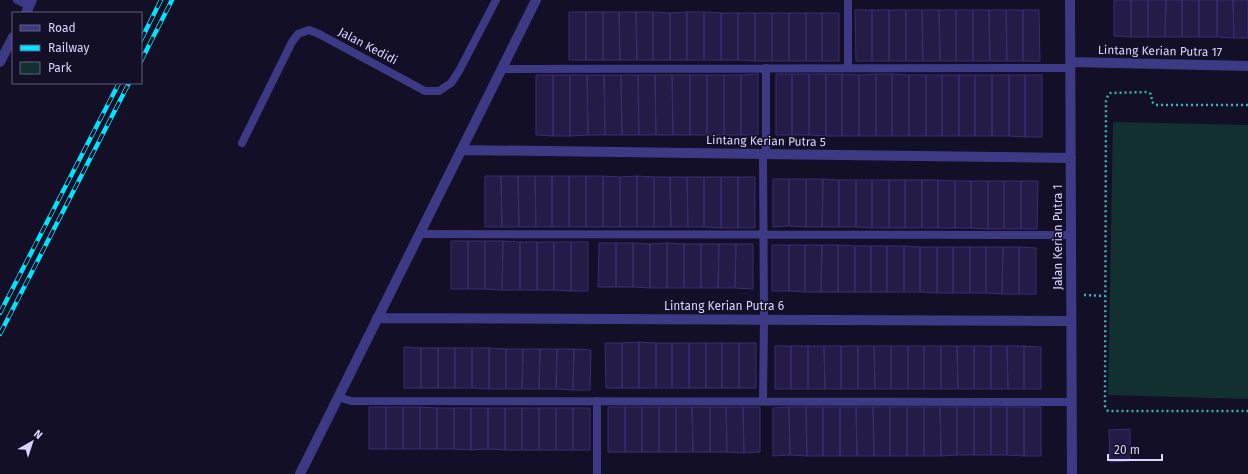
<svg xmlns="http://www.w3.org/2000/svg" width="1248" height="474" viewBox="0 0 1248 474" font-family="'Fira Sans',sans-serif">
<rect width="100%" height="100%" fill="#130f26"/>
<path fill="#12302f" d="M1113,122L1248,125V399L1108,395Z"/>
<path fill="#241b47" stroke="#3b2d73" d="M1114,0H1131V37L1114,36Z
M1131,0H1148V37H1131Z
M1148,0H1166L1165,37H1148Z
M1166,0H1182V37H1165Z
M1182,0H1199V37H1182Z
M1199,0H1217V37H1199Z
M1217,0H1233L1234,38L1217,37Z
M1233,0H1248V38H1234Z
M855,10H872V61H856Z
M872,10H889V61H872Z
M889,10H906V61H889Z
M906,10H922L923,61H906Z
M922,10H939L940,61H923Z
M939,10H956V61H940Z
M956,10H973V61H956Z
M973,10H989L990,61H973Z
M989,10H1006L1007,61H990Z
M1006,10H1023V61H1007Z
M1023,10H1039L1040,61H1023Z
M569,12H586V60H569Z
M586,12H603V60H586Z
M603,12H619L620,60H603Z
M619,12H636L637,60H620Z
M636,12H653V60H637Z
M653,12L670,13V60H653Z
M687,12V60H670V13Z
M687,12H704V60H687Z
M704,12L721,13V60H704Z
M721,13H738V60H721Z
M738,13H755V61L738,60Z
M755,13H772V61H755Z
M772,13H789V61H772Z
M789,13H806V61H789Z
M806,13H822V61H806Z
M822,13H839V61H822Z
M758,74V135H741V75Z
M776,74H792V135H776Z
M792,74H809V135H792Z
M809,74H826V136L809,135Z
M826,74H842V136H826Z
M842,74L859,75V136H842Z
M876,74H892V136H876Z
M876,74V136H859V75Z
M892,74L909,75V136H892Z
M536,75H553V136L536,135Z
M553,75H570V136H553Z
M570,75H587L588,135L570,136Z
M587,75H604L605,135H588Z
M604,75H621L622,135H605Z
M621,75H638L639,135H622Z
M638,75H655L656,135H639Z
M655,75H672L673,135H656Z
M672,75H690V135H673Z
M690,75H707V135H690Z
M707,75H724V135H707Z
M724,75H741V135H724Z
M909,75H926V136H909Z
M926,75H942V136H926Z
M942,75H959V136H942Z
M959,75H975V136H959Z
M975,75H992V136H975Z
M992,75H1009V136H992Z
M1009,75H1025V137L1009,136Z
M1025,75H1042V137H1025Z
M485,176H501L502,227H485Z
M501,176H518L519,227H502Z
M518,176H535L536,227H519Z
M535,176H552V227H536Z
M552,176H569V227H552Z
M569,176H586V227H569Z
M586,176H603V227H586Z
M603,176L620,177V227H603Z
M637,176V227H620V177Z
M637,176L654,177V227H637Z
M654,177H670L671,227H654Z
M670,177H687L688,227H671Z
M687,177H704V227H688Z
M704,177H721V228L704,227Z
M721,177H738V228H721Z
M738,177H755V228H738Z
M773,179H789V226L773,227Z
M789,179H806V227L789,226Z
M806,179H823L822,227H806Z
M823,179L839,180V227H822Z
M839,180H856V227H839Z
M856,180H872V228L856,227Z
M872,180H889V228H872Z
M889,180H905V228H889Z
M905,180H922V228H905Z
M922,180H938V228H922Z
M938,180L955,181V228H938Z
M955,181H971V228H955Z
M971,181H988V229L971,228Z
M988,181H1004V229H988Z
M1004,181H1021V229H1004Z
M1021,181H1038L1037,229H1021Z
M451,241H468V289H451Z
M468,241H485V289H468Z
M485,241H503L502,290L485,289Z
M503,241L520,242V290H502Z
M520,242H537V290H520Z
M537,242H554V290H537Z
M554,242H571V291L554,290Z
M571,242H588V291H571Z
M599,243H616V287H598Z
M616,243H633V287H616Z
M633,243L650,244V288L633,287Z
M667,243L684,244V288H667Z
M667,243V288H650V244Z
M684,244H701V288H684Z
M701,244H719L718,288H701Z
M719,244H736L735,288H718Z
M736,244H753V289L735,288Z
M772,245H789V291H772Z
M789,245H805V292L789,291Z
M805,245H822L821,292H805Z
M822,245H838V292H821Z
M838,245L855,246V292H838Z
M855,246H871V292H855Z
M871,246H887V292H871Z
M887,246H904V292H887Z
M904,246L920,247V292H904Z
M920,247H937V293L920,292Z
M937,247H953V293H937Z
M953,247H970V293H953Z
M970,247H986V293H970Z
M986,247H1003L1002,294L986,293Z
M1003,247H1019V294H1002Z
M1019,247L1036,248V294H1019Z
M639,342V388H622V343Z
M639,342L656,343V388H639Z
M605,343H622V388H606Z
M656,343H672V388H656Z
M672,343H689V388H672Z
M689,343H706V388H689Z
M706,343H722V388H706Z
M722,343H739V388H722Z
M739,343H756V388H739Z
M775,346H791V389H775Z
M791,346H808V389H791Z
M808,346H824L825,389H808Z
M824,346H841V389H825Z
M841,346H858V389H841Z
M858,346H874L875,389H858Z
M874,346H891V389H875Z
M891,346H908V389H891Z
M908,346H924V389H908Z
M924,346H941V389H924Z
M941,346H957L958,389H941Z
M957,346H974V389H958Z
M974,346H991V389H974Z
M991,346H1007L1008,389H991Z
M1007,346H1024V389H1008Z
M1024,346L1041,347V389H1024Z
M404,347L421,348V388H404Z
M421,348H438V388H421Z
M438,348H455V388H438Z
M455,348H472V388H455Z
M472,348H489V389L472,388Z
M489,348L506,349V389H489Z
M506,349H523L522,389H506Z
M523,349H540L539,389H522Z
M540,349H557L556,389H539Z
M557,349H574L573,390L556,389Z
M574,349L591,350L590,390H573Z
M369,407H386V449H369Z
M386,407H403V449H386Z
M403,407H420V449H403Z
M420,407L437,408V449H420Z
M608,407H625V452H608Z
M625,407H642V452H625Z
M642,407H659V452H642Z
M659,407H676V452H659Z
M676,407H692L693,452H676Z
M692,407H710V452H693Z
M710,407H726L727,452H710Z
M726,407H743L744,453L727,452Z
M743,407H760V452L744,453Z
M789,407L790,455L773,456V408Z
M789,407H806L807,456L790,455Z
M806,407H823V456H807Z
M823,407H840V456H823Z
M840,407H856L857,456H840Z
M856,407H873L874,456H857Z
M873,407H890V456H874Z
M890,407H907V456H890Z
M907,407H924V456H907Z
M924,407H940L941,456H924Z
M940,407H957V455L941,456Z
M957,407H974V455H957Z
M974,407H991V455H974Z
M991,407H1007V455H991Z
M1007,407H1024V456L1007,455Z
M1024,407H1041V456H1024Z
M437,408H454V449H437Z
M454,408H471V450L454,449Z
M471,408H488V449L471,450Z
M488,408H505V450L488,449Z
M505,408H522V450H505Z
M522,408H539V450H522Z
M539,408H556V450H539Z
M556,408H573V450H556Z
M573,408H590V450H573Z
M1130,429V461L1110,462L1109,430Z"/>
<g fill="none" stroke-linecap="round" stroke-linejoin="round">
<path stroke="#2fb8b0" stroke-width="2.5" stroke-dasharray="2 3" stroke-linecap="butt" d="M1248,105H1156L1152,102L1151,94L1147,92L1110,93L1108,95L1106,101L1105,406L1108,411H1248
M1084,295L1105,296"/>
<path stroke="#3d3a85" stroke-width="8" d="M17,0L29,6
M848,0V68
M502,69L1071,68
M242,143L292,42L298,34L309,30L319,34L425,91H439L451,83L459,71L496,0
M763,154L764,320L763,401
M766,154V68
M419,234L1071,235
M338,397L351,401L1072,402
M597,401V474"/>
<path stroke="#3d3a85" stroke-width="10" d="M1070,0L1072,474
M26,13L32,0
M0,62L13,37
M1071,62L1248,66
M461,150L1071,158
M377,318L1071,321
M300,474L536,0"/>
<g stroke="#00e5ff" stroke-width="4.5">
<path id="rail" d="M141,40L161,0
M141,61L172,0
M0,313L119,83
M0,334L129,83"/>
</g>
<use href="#rail" stroke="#130f26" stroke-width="3" stroke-dasharray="9" stroke-linecap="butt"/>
</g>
<g text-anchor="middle" stroke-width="3" stroke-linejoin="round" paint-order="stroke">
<g font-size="12" fill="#d9d4ff" stroke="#130f26">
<text transform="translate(368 46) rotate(28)" y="4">Jalan Kedidi</text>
<text transform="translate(1160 51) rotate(1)" y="4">Lintang Kerian Putra 17</text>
<text transform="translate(766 141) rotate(1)" y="4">Lintang Kerian Putra 5</text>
<text transform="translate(1058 237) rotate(-90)" y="4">Jalan Kerian Putra 1</text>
<text x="724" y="310">Lintang Kerian Putra 6</text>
</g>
</g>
<rect x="12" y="12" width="130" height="72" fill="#130f26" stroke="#625e7d"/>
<rect x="20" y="25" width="20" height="6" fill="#3d3a85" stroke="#625e7d"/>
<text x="48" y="32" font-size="12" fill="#d9d4ff">Road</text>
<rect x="20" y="45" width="20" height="6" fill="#00e5ff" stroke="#625e7d"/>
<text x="48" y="52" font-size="12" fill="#d9d4ff">Railway</text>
<rect x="20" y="62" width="20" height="12" fill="#12302f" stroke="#625e7d"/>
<text x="48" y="72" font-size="12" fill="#d9d4ff">Park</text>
<g transform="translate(32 442) rotate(39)" stroke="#130f26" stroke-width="3" paint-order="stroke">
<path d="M0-3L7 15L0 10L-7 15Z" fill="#d9d4ff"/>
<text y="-6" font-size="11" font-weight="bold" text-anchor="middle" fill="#d9d4ff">N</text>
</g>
<path d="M1108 454v6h54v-6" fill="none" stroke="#d9d4ff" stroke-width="2"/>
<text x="1114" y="454" font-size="12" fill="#d9d4ff" stroke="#130f26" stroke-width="3" paint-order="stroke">20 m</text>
</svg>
